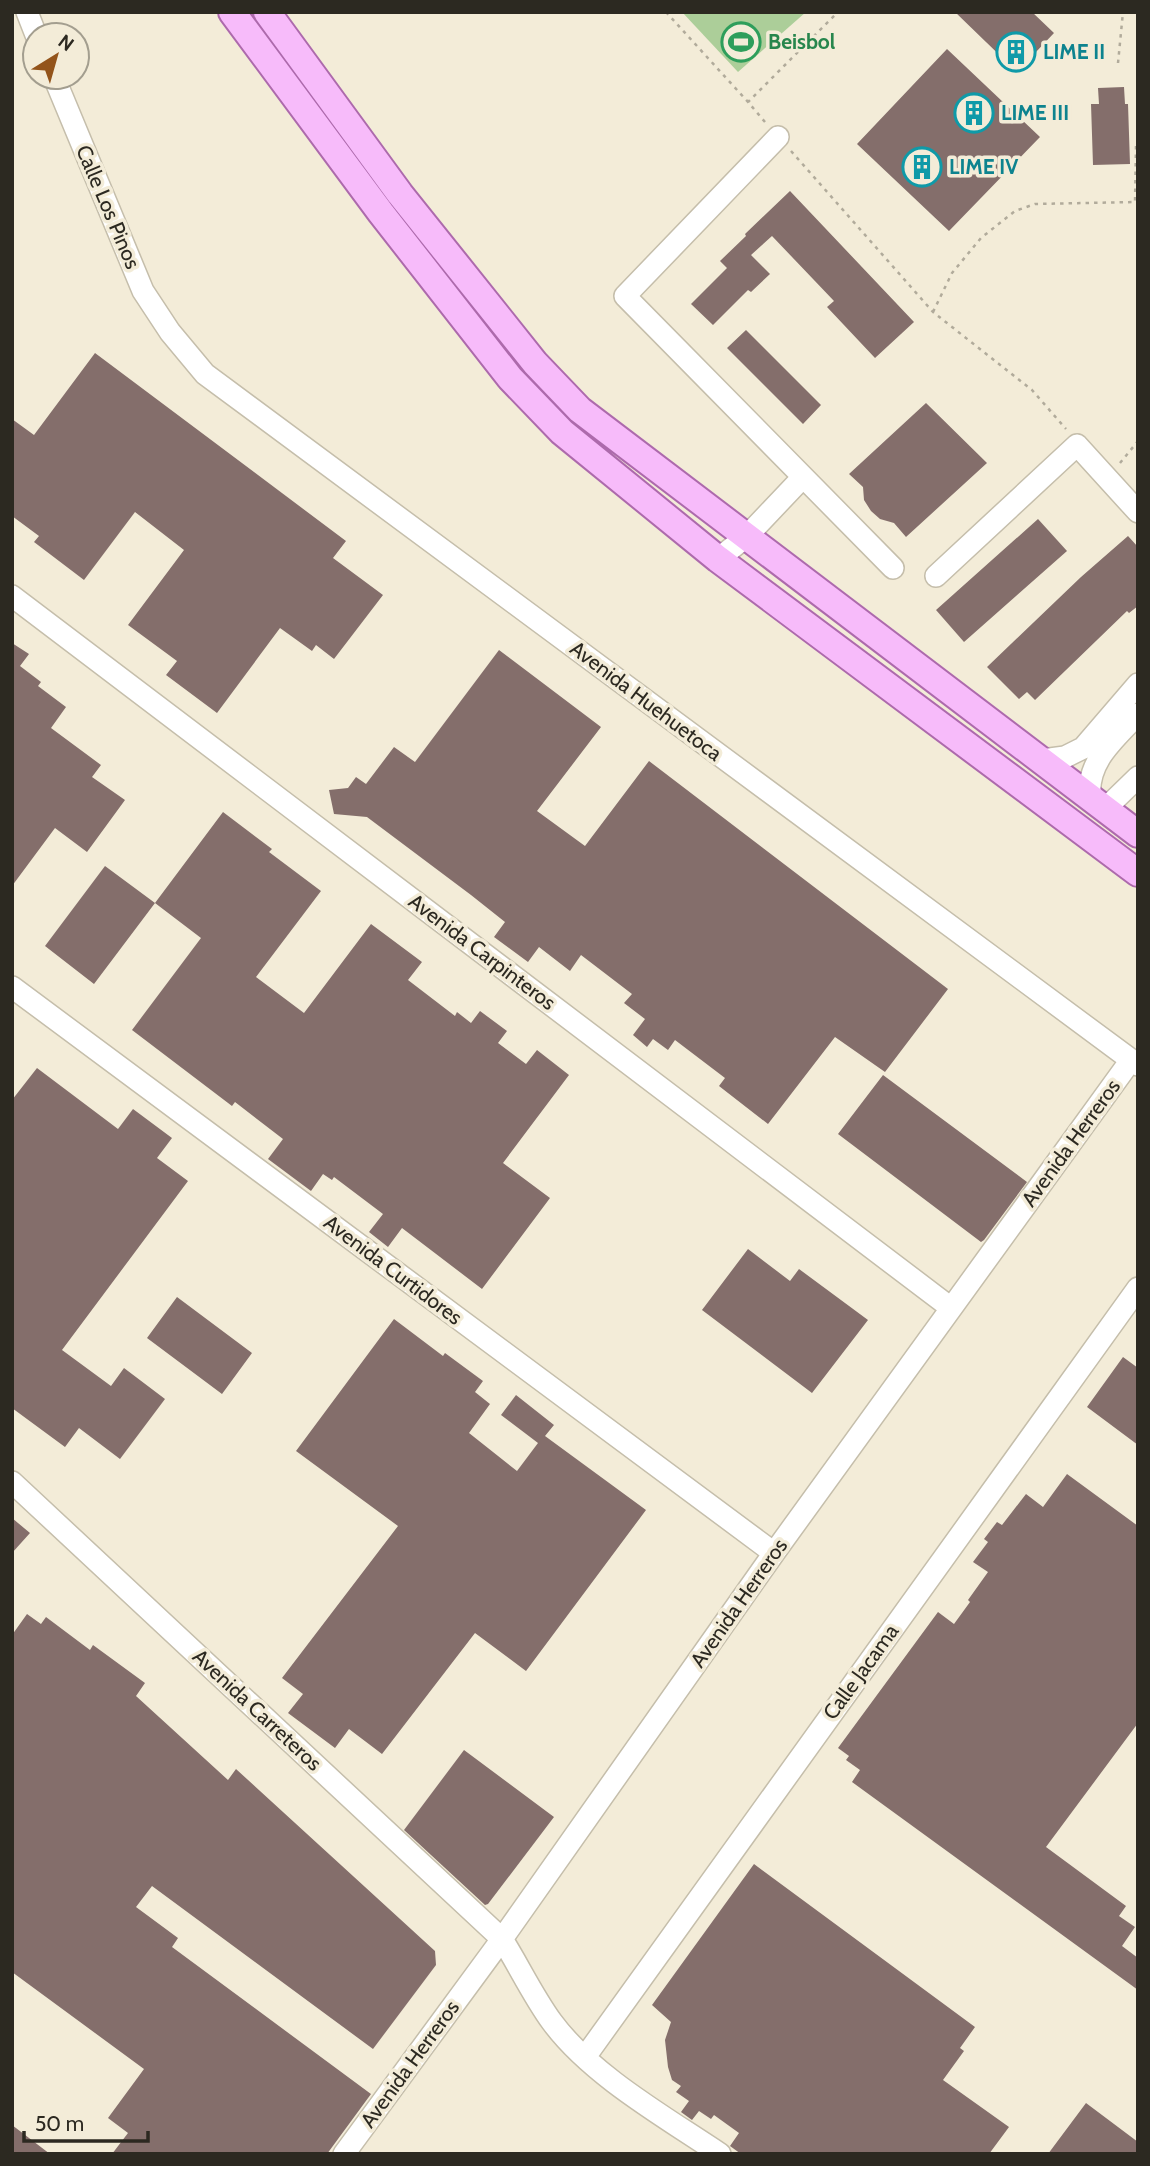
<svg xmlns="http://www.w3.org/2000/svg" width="1150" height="2166" viewBox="0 0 1150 2166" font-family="Cabin,sans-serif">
<rect width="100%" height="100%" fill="#f3ecd8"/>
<path fill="#acce99" d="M682,12H806L738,72Z"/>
<path fill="#846e6b" d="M955,12H1032L1054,33L1017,72Z
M947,49L1040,137L949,231L857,144Z
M1124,87L1125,104H1128L1130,164L1093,165L1091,104H1099L1098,88Z
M790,191L914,322L875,358L827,307L834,301L772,236L751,255L770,274L751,292L748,290L713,325L691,304L727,268L720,261L746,236L745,234Z
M746,330L821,405L803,424L727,348Z
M95,353L346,541L333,558L383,595L334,659L316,645L312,651L280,628L217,713L166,675L177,661L128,625L184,550L135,512L84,580L34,542L39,536L12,516V419L34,435Z
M926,403L987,463L906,537L894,523L880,519L871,511L864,500L863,487L849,474Z
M1038,519L1067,551L964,642L936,610Z
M1128,536L1138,547V606L1129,613L1127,611L1035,700L1027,692L1019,699L987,667L1081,577Z
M12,643L29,654L20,666L41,682L38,686L66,707L51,728L101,765L92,777L125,800L87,852L55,828L12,886Z
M499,650L601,727L537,811L585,846L649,761L948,989L885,1072L835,1037L768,1124L719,1086L725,1078L675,1040L668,1050L653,1039L647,1047L633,1035L645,1019L624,1003L632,994L581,955L570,971L539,947L528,962L494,937L505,922L471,895L367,817L334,814L329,790L348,788L356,777L366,784L394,747L415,762Z
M223,812L272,849L269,852L321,891L256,977L304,1013L371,924L422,962L408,980L455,1016L457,1012L471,1023L480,1011L507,1031L498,1043L526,1064L537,1050L569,1075L503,1163L550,1198L482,1289L402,1228L388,1247L369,1232L383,1214L334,1177L332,1180L323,1174L311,1191L268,1159L283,1139L235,1102L232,1106L132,1030L201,938L155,903Z
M105,866L155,903L94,984L45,946Z
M37,1068L118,1129L133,1109L172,1138L157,1158L188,1181L62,1350L111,1386L124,1368L165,1399L120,1459L79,1428L65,1447L12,1408V1100Z
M883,1075L1027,1182L984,1240L981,1242L838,1134Z
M748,1249L790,1281L799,1269L868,1320L812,1393L702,1310Z
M177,1297L252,1353L222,1394L147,1338Z
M394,1319L443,1356L445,1353L483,1381L475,1392L490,1404L469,1433L517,1471L538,1443L501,1415L516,1395L554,1425L545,1436L646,1510L526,1671L475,1633L382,1754L349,1729L335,1748L288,1713L303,1694L282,1678L398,1526L296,1451Z
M1123,1357L1138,1368V1445L1087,1407Z
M1067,1474L1138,1526V1723L1046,1847L1126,1906L1119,1916L1135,1927L1122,1946L1138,1958V1990L852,1782L860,1770L846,1760L849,1756L838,1748L938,1612L954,1624L970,1602L968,1600L988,1572L973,1562L988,1542L984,1539L997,1522L1002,1525L1026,1494L1043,1507Z
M12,1518L30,1533L12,1553Z
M27,1614L41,1624L46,1617L90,1650L93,1645L145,1683L136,1696L228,1780L236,1769L435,1951L436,1965L373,2049L152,1886L136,1907L178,1938L172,1947L371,2094L327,2154H112L128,2133L108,2118L144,2069L12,1972V1635Z
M464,1750L554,1817L488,1904L485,1905L404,1830Z
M754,1864L975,2027L960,2048L964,2051L943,2080L1009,2127L989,2154H741L730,2146L739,2133L714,2115L711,2119L699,2111L692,2120L681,2112L689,2101L676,2092L681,2086L672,2080L668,2067L665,2040L671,2022L652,2005Z
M1086,2103L1138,2142V2154H1048Z
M12,2125L50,2154H12Z"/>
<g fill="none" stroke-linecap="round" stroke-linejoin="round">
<g stroke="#c5beab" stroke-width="24">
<path id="minor" d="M27,12L36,35
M54,77L143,291L170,332L205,374L1138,1065
M778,137L625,296L893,568
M718,559L747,536L803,477
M936,576L1077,445L1138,512
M12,596L951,1308
M1042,760L1065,757L1083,748L1138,684
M1090,798C1086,761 1115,739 1138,714
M1105,809L1138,777
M12,987L774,1553
M12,1482L502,1939C519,1966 533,1996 552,2022C591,2075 665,2117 720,2154
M585,2057L1138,1288
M344,2154L502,1939L774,1553L1131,1060"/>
</g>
<g stroke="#ad6aac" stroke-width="30">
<path id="major" d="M232,12L381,213L510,378L562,432L718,559L1138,873
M267,12L400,194L535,363L580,410L1138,834"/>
</g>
<path stroke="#b1ab9b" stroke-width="2.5" stroke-dasharray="3.5 5" stroke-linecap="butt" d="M666,12L748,102
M1118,63L1123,12
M765,122L748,102L838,12
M791,151L933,312L1032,390L1066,429
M933,312L952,273L981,238L1015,211L1035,204L1135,202L1136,145
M1120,463L1138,441"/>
<use href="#minor" stroke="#fff" stroke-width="21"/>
<use href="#major" stroke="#f7bbfa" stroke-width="26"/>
</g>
<defs>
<g id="stadium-ring" transform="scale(2.0125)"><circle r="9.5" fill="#f3ecd8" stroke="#2e9e5b" stroke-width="1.5"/><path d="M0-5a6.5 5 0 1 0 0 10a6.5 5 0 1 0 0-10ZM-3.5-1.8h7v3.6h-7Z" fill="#2e9e5b"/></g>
<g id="building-ring" transform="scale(2.0125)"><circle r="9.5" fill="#f3ecd8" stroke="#0f9aa8" stroke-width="1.5"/><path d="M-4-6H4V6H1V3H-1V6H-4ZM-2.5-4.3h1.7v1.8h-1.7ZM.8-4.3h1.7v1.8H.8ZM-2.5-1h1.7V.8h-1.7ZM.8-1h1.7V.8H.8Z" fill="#0f9aa8"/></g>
</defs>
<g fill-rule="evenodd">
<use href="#stadium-ring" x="741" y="42"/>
<use href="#building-ring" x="1016" y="52"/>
<use href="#building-ring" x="974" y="113"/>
<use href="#building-ring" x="922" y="167"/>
</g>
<g text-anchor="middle" stroke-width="7" stroke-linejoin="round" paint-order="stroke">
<g font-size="21" font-weight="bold" fill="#27864d" stroke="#f3ecd8" text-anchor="start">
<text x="768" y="49">Beisbol</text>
</g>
<g font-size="21" font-weight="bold" fill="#0d838f" stroke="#f3ecd8" text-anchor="start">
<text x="1043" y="59">LIME II</text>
<text x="1001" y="120">LIME III</text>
<text x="949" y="174">LIME IV</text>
</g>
<g font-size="21" fill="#2c2921" stroke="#f3ecd8">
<text transform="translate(108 207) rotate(67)" y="7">Calle Los Pinos</text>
<text transform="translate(646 701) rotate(37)" y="7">Avenida Huehuetoca</text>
<text transform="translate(482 952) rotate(37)" y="7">Avenida Carpinteros</text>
<text transform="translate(1071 1143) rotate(-54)" y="7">Avenida Herreros</text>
<text transform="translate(393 1270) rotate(37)" y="7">Avenida Curtidores</text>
<text transform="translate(739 1603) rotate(-55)" y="7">Avenida Herreros</text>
<text transform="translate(861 1672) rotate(-54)" y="7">Calle Jacama</text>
<text transform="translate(257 1710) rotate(43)" y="7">Avenida Carreteros</text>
<text transform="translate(410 2064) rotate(-54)" y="7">Avenida Herreros</text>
</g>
</g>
<rect width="1150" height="2166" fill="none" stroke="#2c2921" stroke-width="28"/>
<g transform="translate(56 56) rotate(37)"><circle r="33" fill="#f3ecd8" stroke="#a39e8f" stroke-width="2"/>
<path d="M0-5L12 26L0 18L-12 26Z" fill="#93541b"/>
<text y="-10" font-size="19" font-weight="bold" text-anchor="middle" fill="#2c2921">N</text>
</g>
<path d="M24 2131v10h124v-10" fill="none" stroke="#2c2921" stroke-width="3.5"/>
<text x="35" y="2131" font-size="21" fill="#2c2921" stroke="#f3ecd8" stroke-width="5" paint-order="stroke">50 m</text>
</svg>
